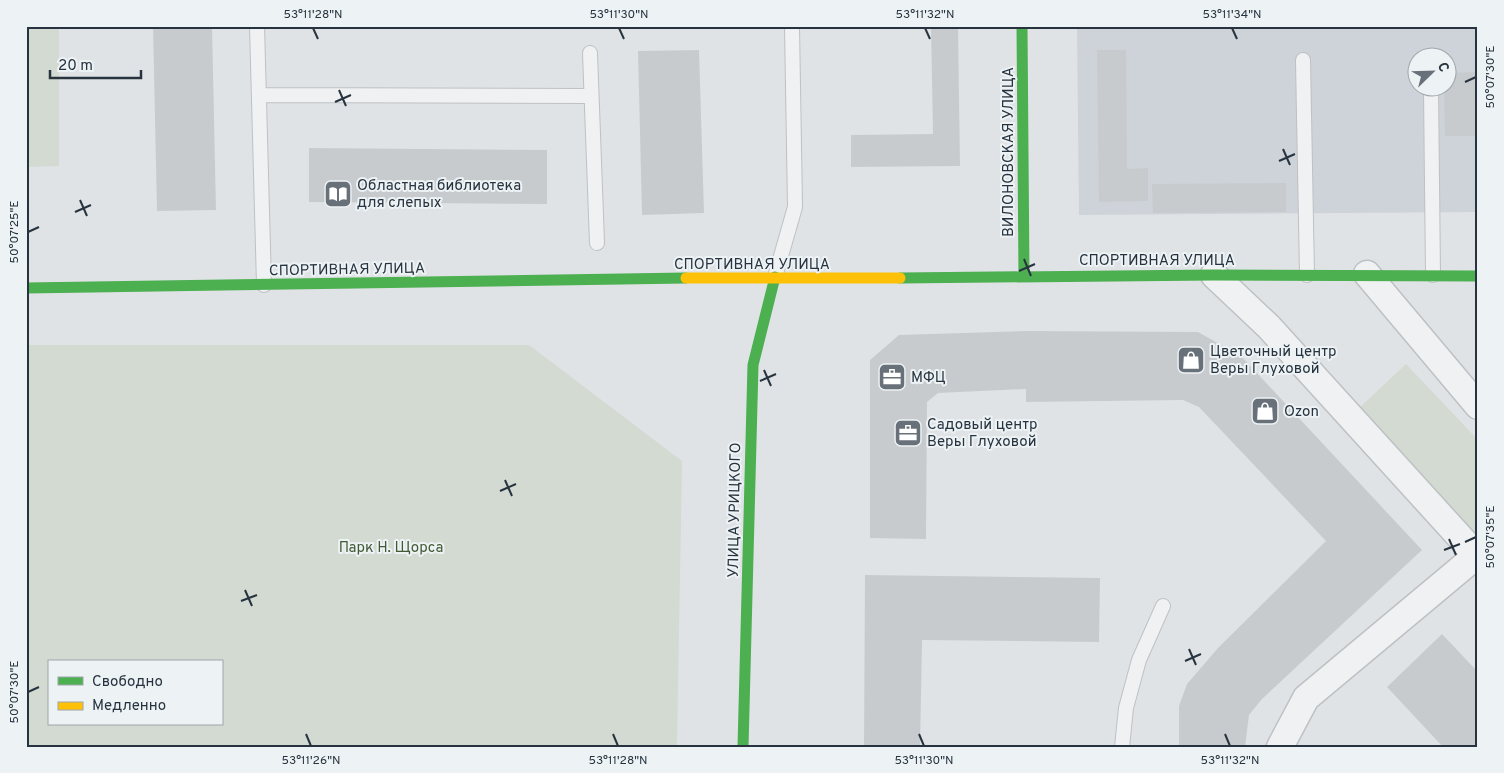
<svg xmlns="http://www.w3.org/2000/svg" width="1504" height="773" viewBox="0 0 1504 773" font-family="Overpass,sans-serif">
<rect width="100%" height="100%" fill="#e0e3e6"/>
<path fill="#ced3d9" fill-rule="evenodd" d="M1077,26H1478V212L1079,215ZM1416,58H1446V88H1416Z"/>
<path fill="#d2dad1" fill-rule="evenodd" d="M26,26H59V166L26,167Z
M1076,26H1127V28L1076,29Z
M26,345H529L682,461L677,747H26ZM49,662H221V724H49Z
M1406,364L1478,440V540L1357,410Z"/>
<path fill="#c8cbce" d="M153,26H212L216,210L157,211Z
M931,26H958L960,166L851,167V135L933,134Z
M699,50L704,213L642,215L638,51Z
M1097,50H1126L1127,169L1148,168V201L1099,202Z
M1478,72V136H1445L1444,88H1446V73Z
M309,148L547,150V204L309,202Z
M1286,183V212L1153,213L1152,184Z
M1026,331L1198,332L1241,356L1422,550L1262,699L1249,715L1245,747H1179V706L1187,684L1218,648L1326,541L1199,407L1183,400L1026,402V389L938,393L927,402L926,539L870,538V360L899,335Z
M865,575L1100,578L1099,642L922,640L920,747H864Z
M1442,634L1478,672V747H1443L1387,687Z"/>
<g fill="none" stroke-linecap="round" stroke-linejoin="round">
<g stroke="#bec1c4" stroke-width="16">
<path id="lane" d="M257,26L264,285
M590,53L597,243
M1303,60L1307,275
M1431,88L1433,275
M259,95L591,96
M775,277L795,207L792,26
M1122,747L1126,708L1139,660L1163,606"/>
</g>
<g stroke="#bec1c4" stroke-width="29">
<path id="street" d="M1367,274L1478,406
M1214,275L1269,327L1478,557
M1280,747L1306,698L1476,556"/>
</g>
<use href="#lane" stroke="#f0f1f2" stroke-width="14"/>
<use href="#street" stroke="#f0f1f2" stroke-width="26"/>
<path stroke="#4caf50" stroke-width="11" d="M1022,26L1024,277
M900,278L1214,275L1478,276
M26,288L686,278
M743,747L753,365L775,277"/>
<path stroke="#ffc107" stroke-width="11" d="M686,278H900"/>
</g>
<path fill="none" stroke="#27343f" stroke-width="2" d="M313,28L318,39M619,28L624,39M925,28L930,39M1232,28L1237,39M1465,82L1476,77M339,90L346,106M335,102L351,95M1283,149L1290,165M1279,161L1295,154M80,200L87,216M75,212L91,205M28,232L39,227M1024,259L1031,276M1019,271L1035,264M764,370L771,386M760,381L776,374M505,480L512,496M500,491L516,484M1449,539L1456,555M1465,542L1476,537M1444,550L1460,544M245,590L252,606M241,601L257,595M1189,649L1196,665M1185,661L1201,654M28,692L39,687M306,734L311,746M613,734L618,746M919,734L924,746M1225,734L1230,746"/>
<defs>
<g id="library-square" transform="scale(1.4375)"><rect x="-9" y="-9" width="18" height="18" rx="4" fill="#687179" stroke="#edf2f5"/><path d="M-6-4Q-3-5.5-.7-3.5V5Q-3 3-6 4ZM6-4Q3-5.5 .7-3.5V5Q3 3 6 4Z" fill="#fff"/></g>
<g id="shop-square" transform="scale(1.4375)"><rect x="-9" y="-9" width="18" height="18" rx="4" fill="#687179" stroke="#edf2f5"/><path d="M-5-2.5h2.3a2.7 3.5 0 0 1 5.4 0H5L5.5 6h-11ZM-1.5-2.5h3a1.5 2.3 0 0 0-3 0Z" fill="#fff"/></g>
<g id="office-square" transform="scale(1.4375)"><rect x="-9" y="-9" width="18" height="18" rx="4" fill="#687179" stroke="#edf2f5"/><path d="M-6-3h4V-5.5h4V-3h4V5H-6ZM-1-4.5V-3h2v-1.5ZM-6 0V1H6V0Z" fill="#fff"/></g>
</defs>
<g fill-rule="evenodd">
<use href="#library-square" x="338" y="194"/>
<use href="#shop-square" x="1191" y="360"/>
<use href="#office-square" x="892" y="377"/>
<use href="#shop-square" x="1265" y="411"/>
<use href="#office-square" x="908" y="433"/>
</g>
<g text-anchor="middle" stroke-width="4" stroke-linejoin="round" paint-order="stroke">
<g font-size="15" fill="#27343f" stroke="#edf2f5">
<text transform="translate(1008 152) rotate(-90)" y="5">ВИЛОНОВСКАЯ УЛИЦА</text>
<text x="1157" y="265">СПОРТИВНАЯ УЛИЦА</text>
<text x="752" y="269">СПОРТИВНАЯ УЛИЦА</text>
<text transform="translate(347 269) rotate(-1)" y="5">СПОРТИВНАЯ УЛИЦА</text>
<text transform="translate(734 510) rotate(-89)" y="5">УЛИЦА УРИЦКОГО</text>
</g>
<g font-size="15" fill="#27343f" stroke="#edf2f5" text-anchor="start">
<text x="357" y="190">Областная библиотека<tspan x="357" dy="17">для слепых</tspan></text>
<text x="1210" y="356">Цветочный центр<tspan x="1210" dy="17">Веры Глуховой</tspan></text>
<text x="911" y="382">МФЦ</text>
<text x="1284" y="416">Ozon</text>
<text x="927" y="429">Садовый центр<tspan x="927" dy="17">Веры Глуховой</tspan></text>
</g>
<g font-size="15" fill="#425a34" stroke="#edf2f5">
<text x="391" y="552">Парк Н. Щорса</text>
</g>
</g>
<rect width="1504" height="773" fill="none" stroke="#edf2f5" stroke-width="55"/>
<rect x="48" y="660" width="175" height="65" fill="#edf2f5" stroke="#9ea6ac"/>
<rect x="58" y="677" width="25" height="8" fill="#4caf50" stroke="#9ea6ac"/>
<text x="92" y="686" font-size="15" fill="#27343f">Свободно</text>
<rect x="58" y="702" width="25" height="8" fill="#ffc107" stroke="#9ea6ac"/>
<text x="92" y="710" font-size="15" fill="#27343f">Медленно</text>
<g transform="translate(1432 72) rotate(67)"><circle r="24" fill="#edf2f5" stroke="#9ea6ac"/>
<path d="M0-4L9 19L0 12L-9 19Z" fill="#687179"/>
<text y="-8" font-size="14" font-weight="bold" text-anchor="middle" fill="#27343f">С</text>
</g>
<path d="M50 70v8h91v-8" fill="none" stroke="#27343f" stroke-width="2.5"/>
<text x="58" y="70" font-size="15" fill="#27343f" stroke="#edf2f5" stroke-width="4" paint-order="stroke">20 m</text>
<rect x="28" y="28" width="1448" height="718" fill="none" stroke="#27343f" stroke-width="2"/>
<g font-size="12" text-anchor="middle" fill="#27343f">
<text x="313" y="18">53°11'28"N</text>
<text x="619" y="18">53°11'30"N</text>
<text x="925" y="18">53°11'32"N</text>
<text x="1232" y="18">53°11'34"N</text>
<text transform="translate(1490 77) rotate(-90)" y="4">50°07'30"E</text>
<text transform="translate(14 232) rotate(-90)" y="4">50°07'25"E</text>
<text transform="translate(1490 537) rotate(-90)" y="4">50°07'35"E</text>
<text transform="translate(14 692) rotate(-90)" y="4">50°07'30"E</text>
<text x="311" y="764">53°11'26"N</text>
<text x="618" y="764">53°11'28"N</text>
<text x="924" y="764">53°11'30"N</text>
<text x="1230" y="764">53°11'32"N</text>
</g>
</svg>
